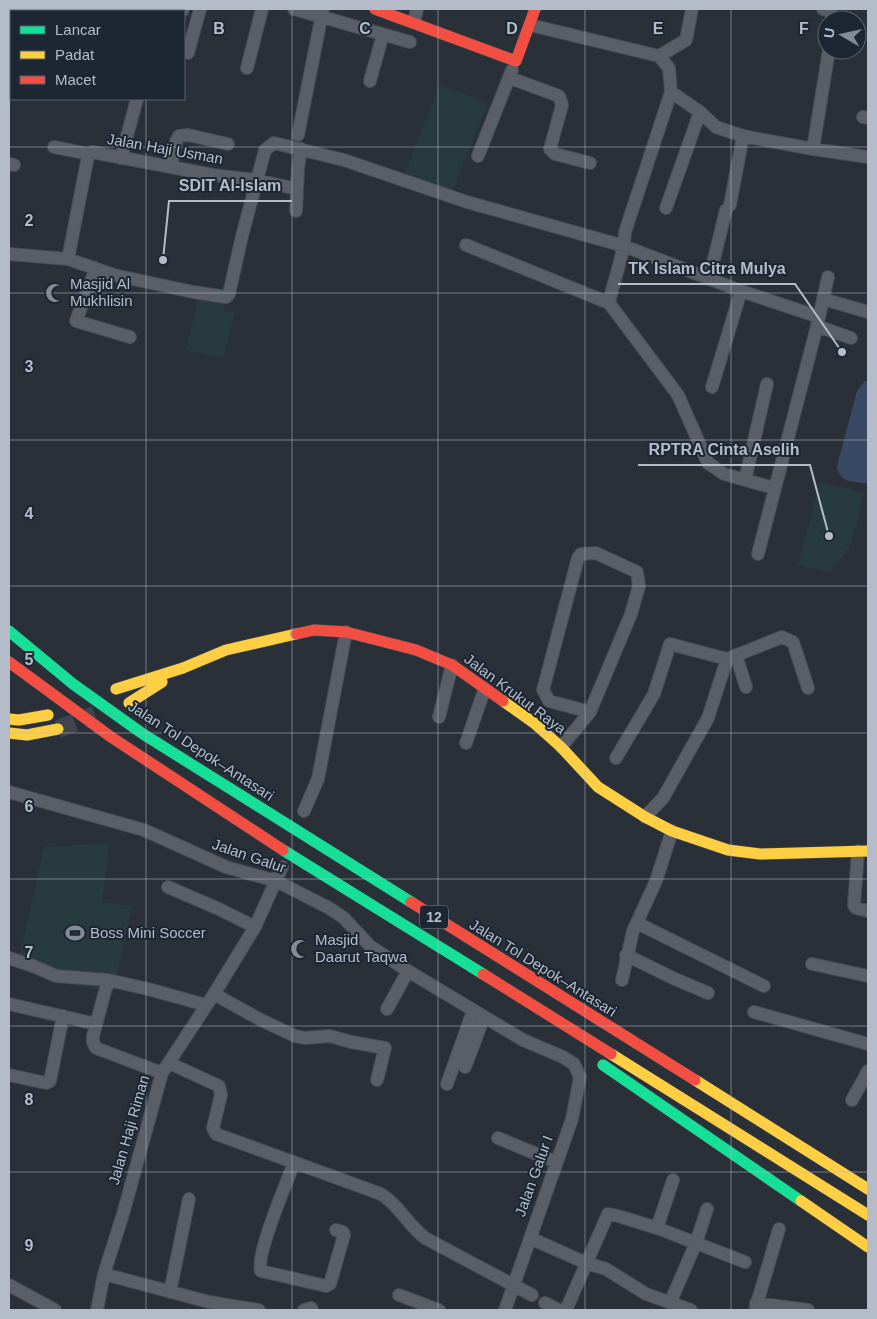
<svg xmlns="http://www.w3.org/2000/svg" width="877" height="1319" viewBox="0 0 877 1319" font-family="Arial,sans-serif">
<rect width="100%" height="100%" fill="#2a3038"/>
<path fill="#273a3e" d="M440,84L488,103L452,192L405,173Z
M199,296L225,302L224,310L235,312L223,358L186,350Z
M820,483L864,492L857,524L849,548L830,572L798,565Z
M110,843L102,902L132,906L113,994L80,986L19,960L44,847Z"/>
<path fill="#384963" d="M868,380V484C854,481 838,483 837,466L857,391L864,382Z"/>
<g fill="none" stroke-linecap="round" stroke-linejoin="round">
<path stroke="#3f454e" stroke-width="18" stroke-dasharray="18 9" stroke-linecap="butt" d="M58,729L95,715"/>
<g stroke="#484c53" stroke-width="14">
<path id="street" d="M294,9L410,42
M823,9L830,10L833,20
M182,11L183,9
M414,22L417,9
M530,25L659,56L669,68L671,92L700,112L716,127L743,136L813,149L868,157
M188,53L200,9
M659,56L686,40L692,9
M247,68L262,9
M510,78L559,96L562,105L550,149L555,154L590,163
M370,81L383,34
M863,117L868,118
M298,135L323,9
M54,147L89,154
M813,149L829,50
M478,156L512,70
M121,158L137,99
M9,164L14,165
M171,167L176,142L179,136L188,135L228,144
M730,205L743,136
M666,208L700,112
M296,211L298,168L301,149
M466,245L609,303C614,279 624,256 625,232L671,92
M9,254L68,259L114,275L193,292L226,297L229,294L242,236L265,150L274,143L344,160L467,202L624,246L741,291L819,317
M68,259L88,156L92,152L213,175L256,180L297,189
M95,268L92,279L76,321L130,337
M709,279L726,210
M823,299L868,312
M609,303L678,395L708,463L724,474L774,488
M817,326L851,338
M712,387L741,291
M745,480L767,384
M758,554L817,326L828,277
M736,655L746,687
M439,717L452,665
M466,743L485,688
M561,747L590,712L631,614L639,586L637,572L596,553L581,554L578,558L543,690L549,701L590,712
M616,758L654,694L670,644L727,659L782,637L793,642L808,688
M9,792L144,830L226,867L276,881L329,908L344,918L370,946L408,971L523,1040L563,1057L574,1064L580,1077L572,1119L505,1310
M304,811L318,779L346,632
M645,817L663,798L708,718L727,659
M858,851L854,905L856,908L868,911
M168,887L219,909L255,927
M637,923L764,986
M626,955L675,979L708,993
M9,958L33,966L56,976L108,980L148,989L206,1005
M812,964L868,976
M108,980L93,1036V1042L96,1048L162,1073
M622,980L633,931L656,881L672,831
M214,994L261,1020L295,1036L305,1038L330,1036L351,1042L385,1048L377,1080
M9,1004L96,1024
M387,1009L408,971
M754,1012L868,1044
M169,1063L219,1086L221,1095L213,1128L216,1134L381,1194C399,1205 408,1225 425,1238L532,1295
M465,1067L484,1017
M9,1075L46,1083L50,1081L63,1016
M447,1084L473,1011
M852,1100L868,1071
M498,1138L556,1162
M294,1163C287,1182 255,1256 261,1271L326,1286L330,1284L344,1235L343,1232L336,1230
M673,1180L657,1228L745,1262
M530,1238L586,1263L606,1269L646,1294L691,1310
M104,1274L209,1302L259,1310
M9,1285L55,1310
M170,1292L189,1199
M399,1295L439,1310
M545,1303L559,1310
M670,1303L696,1243L707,1209
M756,1303L808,1310
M97,1310L104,1274L123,1214L162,1073L214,994L255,927L282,867
M304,1310L311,1308L312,1310
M566,1310L608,1214L618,1216L657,1228
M755,1310L779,1229"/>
</g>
<g stroke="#484c53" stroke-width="12">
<path id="fast" d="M9,631L73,684L143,734L411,902
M283,850L483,974
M603,1065L801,1201"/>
</g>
<g stroke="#484c53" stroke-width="12">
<path id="slow" d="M9,74L11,68
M116,689L183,668L226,650L296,634
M503,701L534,723L561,747L598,787L645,817L672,831L728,850L760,854L868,851
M129,703L162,682
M9,719L19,720L48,715
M9,733L27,735L58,729
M611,1054L868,1215
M695,1080L868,1189
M801,1201L868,1247"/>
</g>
<g stroke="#484c53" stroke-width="12">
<path id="jam" d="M375,9L516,61L535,9
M28,11L29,9
M296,634L314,630L346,632L416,650L452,665L503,701
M9,662L111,737L283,850
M411,902L695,1080
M483,974L611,1054"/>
</g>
<use href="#street" stroke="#5a5e66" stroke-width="12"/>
<use href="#fast" stroke="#16e098" stroke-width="11"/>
<use href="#slow" stroke="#ffcf43" stroke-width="11"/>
<use href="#jam" stroke="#f24e42" stroke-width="11"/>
</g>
<path fill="none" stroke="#b4bcc9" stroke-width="1" stroke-opacity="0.55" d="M146,9V11M292,9V1310M438,9V1310M585,9V1310M731,9V1310M146,99V1310M9,147H868M9,293H868M9,440H868M9,586H868M9,733H868M9,879H868M9,1026H868M9,1172H868"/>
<defs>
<g id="mosque-bare" transform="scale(1.5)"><path d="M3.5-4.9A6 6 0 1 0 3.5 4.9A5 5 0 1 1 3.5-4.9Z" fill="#848b96" stroke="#1d2633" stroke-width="2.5" paint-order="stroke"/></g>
<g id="stadium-bare" transform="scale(1.5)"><path d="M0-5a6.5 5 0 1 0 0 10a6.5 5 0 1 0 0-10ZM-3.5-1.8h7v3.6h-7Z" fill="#848b96" stroke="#1d2633" stroke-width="2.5" paint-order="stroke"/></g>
</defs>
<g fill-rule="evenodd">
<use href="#mosque-bare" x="55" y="293"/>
<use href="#stadium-bare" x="75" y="933"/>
<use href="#mosque-bare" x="300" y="949"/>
</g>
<g text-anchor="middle" stroke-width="4" stroke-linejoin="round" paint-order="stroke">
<rect fill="#1d2633" stroke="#878f9c" stroke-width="1" x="420" y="905.5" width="28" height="23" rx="4"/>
<g font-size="14" font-weight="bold" fill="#b4bcc9">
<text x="434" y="922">12</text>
</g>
<g font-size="15" fill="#b4bcc9" stroke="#1d2633">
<text transform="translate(165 149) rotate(10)" y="5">Jalan Haji Usman</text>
<text transform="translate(515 694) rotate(37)" y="5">Jalan Krukut Raya</text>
<text transform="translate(201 751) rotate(33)" y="5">Jalan Tol Depok–Antasari</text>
<text transform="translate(249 856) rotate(19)" y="5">Jalan Galur</text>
<text transform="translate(543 968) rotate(32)" y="5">Jalan Tol Depok–Antasari</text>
<text transform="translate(129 1130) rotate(-74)" y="5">Jalan Haji Riman</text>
<text transform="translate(534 1176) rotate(-70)" y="5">Jalan Galur I</text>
</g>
<g font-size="15" fill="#b4bcc9" stroke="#1d2633" text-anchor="start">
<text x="70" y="289">Masjid Al<tspan x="70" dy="17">Mukhlisin</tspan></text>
<text x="90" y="938">Boss Mini Soccer</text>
<text x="315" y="945">Masjid<tspan x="315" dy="17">Daarut Taqwa</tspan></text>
</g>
</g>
<g font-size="16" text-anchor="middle" font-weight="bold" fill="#b4bcc9" stroke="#1d2633" stroke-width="4" stroke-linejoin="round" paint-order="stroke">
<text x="219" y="34">B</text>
<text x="365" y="34">C</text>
<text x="512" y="34">D</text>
<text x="658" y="34">E</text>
<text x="804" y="34">F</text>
<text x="29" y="226">2</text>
<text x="29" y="372">3</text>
<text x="29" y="519">4</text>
<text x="29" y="665">5</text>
<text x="29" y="812">6</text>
<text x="29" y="958">7</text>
<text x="29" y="1105">8</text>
<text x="29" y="1251">9</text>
</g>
<path fill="none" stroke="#b4bcc9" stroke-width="2" d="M163 260L169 201H292M842 352L795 284H618M829 536L810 465H638"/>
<g fill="#b4bcc9" stroke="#1d2633" stroke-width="2">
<circle cx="163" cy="260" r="5"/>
<circle cx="842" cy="352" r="5"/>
<circle cx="829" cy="536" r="5"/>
</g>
<g font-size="16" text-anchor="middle" font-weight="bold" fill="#b4bcc9" stroke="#1d2633" stroke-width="4" stroke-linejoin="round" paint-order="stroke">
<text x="230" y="191">SDIT Al-Islam</text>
<text x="707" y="274">TK Islam Citra Mulya</text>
<text x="724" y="455">RPTRA Cinta Aselih</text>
</g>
<rect width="877" height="1319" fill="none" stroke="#b4bcc9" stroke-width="20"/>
<rect x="10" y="10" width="175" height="90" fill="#1d2633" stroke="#59626f"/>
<rect x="20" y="26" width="25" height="8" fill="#16e098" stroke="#59626f"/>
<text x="55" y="35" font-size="15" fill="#b4bcc9">Lancar</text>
<rect x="20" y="51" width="25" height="8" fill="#ffcf43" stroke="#59626f"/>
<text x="55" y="60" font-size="15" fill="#b4bcc9">Padat</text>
<rect x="20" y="76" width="25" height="8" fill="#f24e42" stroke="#59626f"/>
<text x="55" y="85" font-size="15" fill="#b4bcc9">Macet</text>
<g transform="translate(842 35) rotate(279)"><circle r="24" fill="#1d2633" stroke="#59626f"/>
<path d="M0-4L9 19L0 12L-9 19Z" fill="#848b96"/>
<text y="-8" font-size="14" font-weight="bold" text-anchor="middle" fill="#b4bcc9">U</text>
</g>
</svg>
